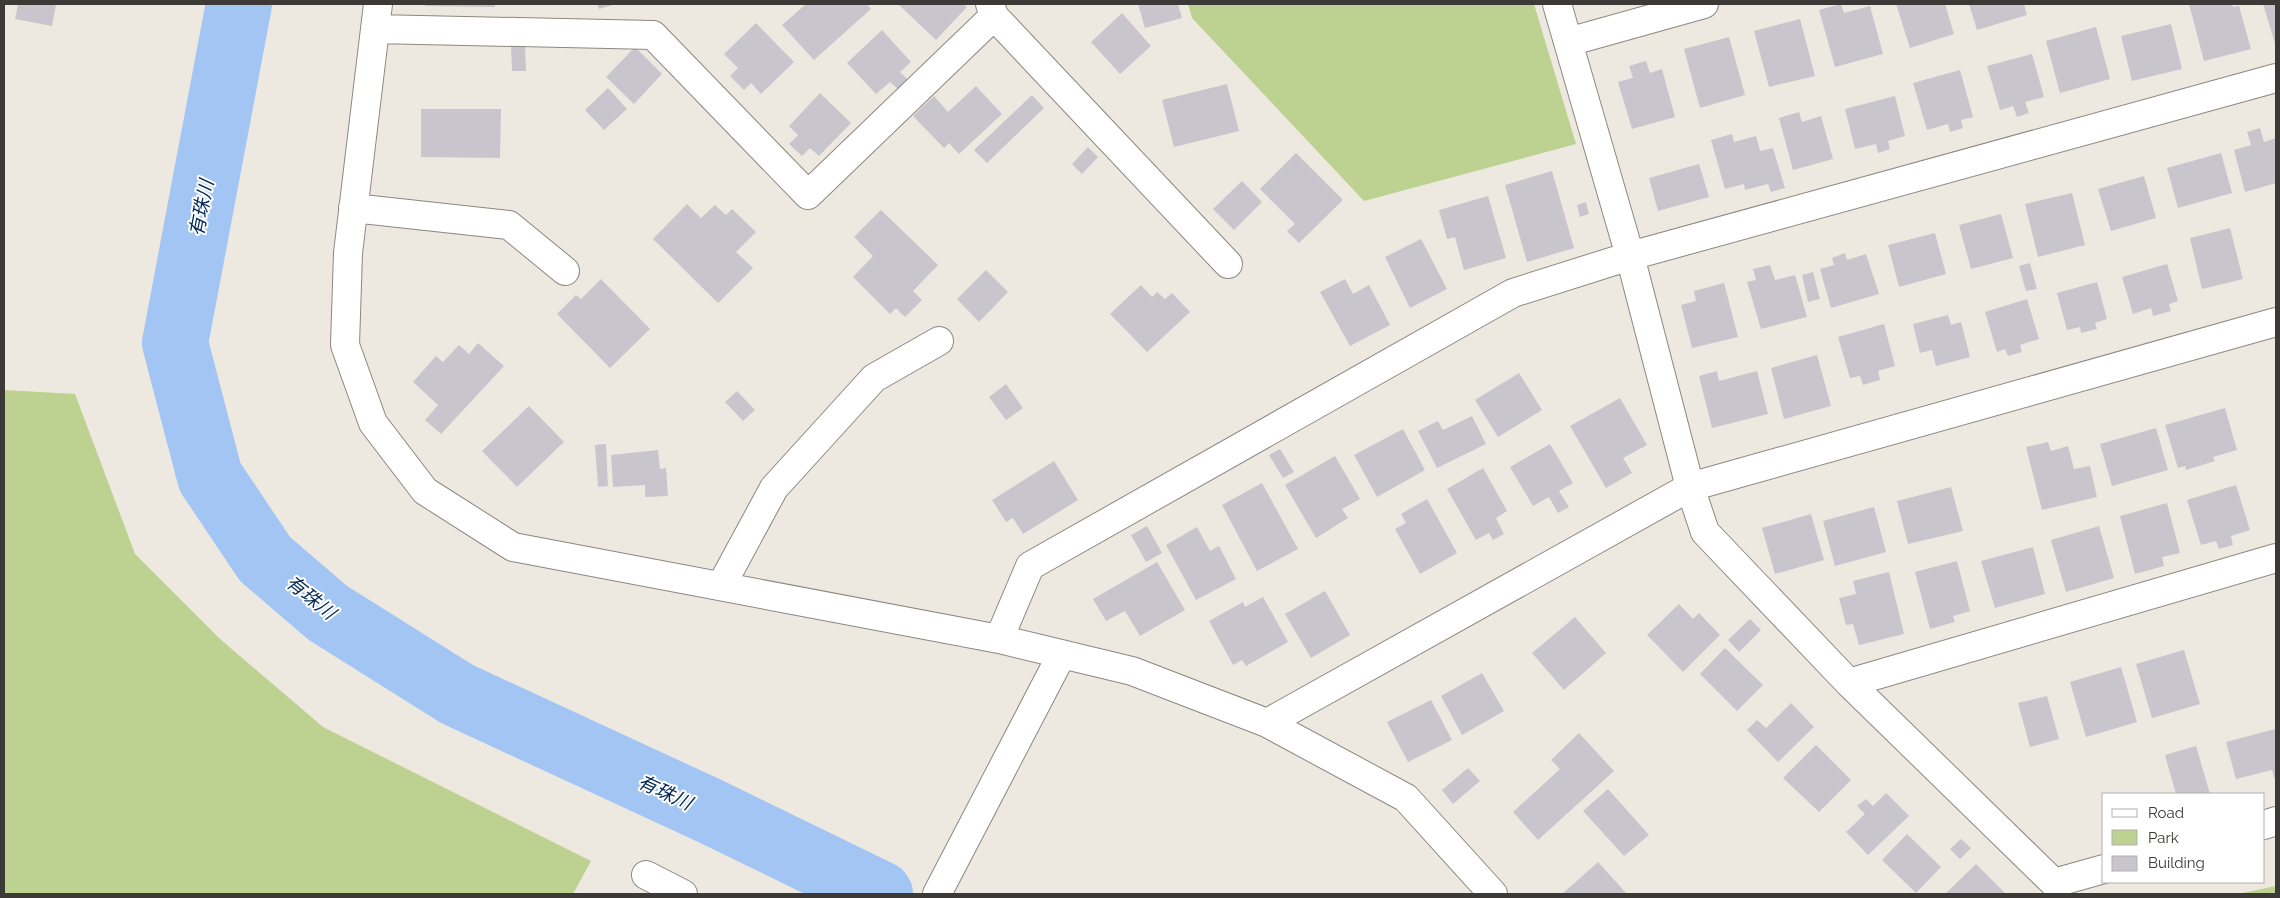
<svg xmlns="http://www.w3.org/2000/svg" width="2280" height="898" viewBox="0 0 2280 898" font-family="Raleway,'Noto Sans JP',sans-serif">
<rect width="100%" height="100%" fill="#ede9e1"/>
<path fill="#bdd191" d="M1188,4H1534L1576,144L1364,201L1192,18Z
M4,390L75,394L135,554L220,639L323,727L591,861L573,894H4Z
M2276,886V894H2238Z"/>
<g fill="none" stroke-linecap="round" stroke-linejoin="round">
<path stroke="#a2c5f4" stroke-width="66" d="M239,4L175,343L210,477L265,559L328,613L457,694L712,812L880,894"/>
</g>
<path fill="#c9c5cd" d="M18,4H56L52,26L15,19Z
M425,4H495V7L425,6Z
M597,4H616L599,9Z
M806,4H867L871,9L814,60L782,25Z
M898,4H963L967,7L936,40Z
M1138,4H1178L1182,18L1145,28Z
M1841,4L1844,13L1870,6L1883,54L1835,67L1819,10Z
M1896,4H1945L1954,34L1910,48Z
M1969,4H2024L2027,15L1977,30Z
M2189,4H2232L2233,7L2239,6L2251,49L2204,61Z
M2263,4H2276V47Z
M1122,13L1151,46L1120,74L1091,42Z
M1800,19L1815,76L1769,87L1754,31Z
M756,23L794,62L761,94L751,83L744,90L730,76L738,68L724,54Z
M2171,24L2182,69L2132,81L2121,36Z
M2096,27L2110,79L2060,93L2046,41Z
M882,30L911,62L900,72L908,80L898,89L890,82L876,94L847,63Z
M1729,37L1745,95L1700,108L1684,49Z
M511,45H525L526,71H512Z
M635,47L662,74L634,104L606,77Z
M2032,54L2044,97L2025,102L2029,113L2017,117L2013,106L2000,110L1987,66Z
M1646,61L1650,73L1662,69L1675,117L1632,129L1618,82L1633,78L1629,66Z
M1960,70L1973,117L1961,120L1963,128L1950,132L1948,124L1927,130L1913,83Z
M1227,84L1239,131L1174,147L1162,100Z
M976,86L1002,114L959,154L949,143L944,148L913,116L934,96L948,112Z
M608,88L627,109L604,130L585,110Z
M820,93L851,123L819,156L810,148L802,156L789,144L798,135L789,126Z
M1032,95L1044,108L987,163L974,150Z
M1895,96L1905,136L1888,141L1890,149L1878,153L1876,144L1855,149L1845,109Z
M421,109H501L500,158L421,157Z
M1799,112L1802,122L1821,116L1833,159L1793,170L1779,118Z
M2260,128L2264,142L2276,138V183L2245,192L2234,150L2251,145L2247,132Z
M1732,134L1734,142L1756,136L1760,151L1773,148L1785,188L1771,192L1768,184L1745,190L1744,184L1725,189L1711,140Z
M1088,147L1098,157L1082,174L1072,164Z
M1296,153L1343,200L1299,243L1287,231L1295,224L1260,189Z
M2221,153L2232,193L2178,208L2167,168Z
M1699,164L1709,197L1658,211L1649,178Z
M1552,171L1574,248L1527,262L1505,185Z
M2144,176L2156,218L2111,231L2098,189Z
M1242,181L1262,202L1234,230L1213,209Z
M2072,193L2085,245L2038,257L2025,204Z
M1488,196L1506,258L1464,270L1455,237L1447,239L1439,210Z
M1586,202L1589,214L1580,217L1577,205Z
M687,204L701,218L715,205L726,215L732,209L756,232L736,252L753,268L718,303L653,239Z
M881,210L938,265L913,291L922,300L905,317L896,308L890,314L853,277L873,256L854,237Z
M2001,214L2013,258L1971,269L1959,225Z
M2230,228L2243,279L2202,289L2190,238Z
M1935,233L1946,274L1899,287L1888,245Z
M1421,239L1447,289L1410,308L1385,257Z
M1845,253L1847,260L1866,254L1879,294L1831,308L1820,269L1834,265L1832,258Z
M2030,263L2037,289L2026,291L2019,266Z
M2167,264L2178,301L2169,304L2171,311L2153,316L2151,308L2133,314L2122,277Z
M1770,265L1775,280L1795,275L1807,317L1761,329L1747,282L1756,280L1753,269Z
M986,270L1008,292L979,322L957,299Z
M1813,272L1820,299L1808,302L1802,275Z
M601,279L650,329L610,368L557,314L576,295L581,299Z
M1345,279L1353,294L1369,285L1390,325L1350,346L1320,292Z
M2097,282L2107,319L2095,323L2097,329L2081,333L2080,327L2067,330L2057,293Z
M1724,283L1738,337L1692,348L1681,305L1696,301L1694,291Z
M1141,285L1152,297L1157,292L1165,299L1172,293L1190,312L1147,352L1110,314Z
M2027,299L2039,339L2020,345L2022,352L2008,356L2005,349L1997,352L1985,312Z
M1948,315L1951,325L1961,322L1970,357L1936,366L1932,350L1920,353L1913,324Z
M1884,324L1895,366L1878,371L1880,380L1863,385L1860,376L1850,378L1838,337Z
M478,343L504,366L441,434L425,420L438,405L413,382L436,356L443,362L459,345L469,354Z
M1817,355L1831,406L1784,419L1771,368Z
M1717,371L1719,381L1757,371L1768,414L1712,428L1699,376Z
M1519,373L1542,410L1498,437L1475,400Z
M1006,384L1023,408L1006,420L989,397Z
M737,391L755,410L743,421L725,402Z
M1620,398L1647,445L1623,458L1632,473L1606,488L1570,426Z
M529,406L564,442L517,487L482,451Z
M2225,408L2237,450L2213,457L2215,461L2186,470L2185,466L2178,468L2165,425Z
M1472,416L1486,444L1437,468L1418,431L1438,421L1443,430Z
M2156,428L2168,470L2112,486L2100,444Z
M1403,429L1425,470L1377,497L1354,455Z
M2048,442L2051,451L2068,446L2074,469L2090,466L2097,497L2042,510L2026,447Z
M606,444L608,486L598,487L595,445Z
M1550,444L1573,483L1559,491L1569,507L1558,513L1549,497L1533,506L1510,467Z
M1280,449L1294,472L1283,478L1269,455Z
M658,450L660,469L666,468L668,496L645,497V485L613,487L611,455Z
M1335,456L1360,499L1342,509L1348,518L1316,538L1285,485Z
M1054,461L1078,500L1023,534L1013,518L1006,522L992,500Z
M1483,468L1507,511L1496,518L1504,534L1493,540L1489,533L1476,540L1447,489Z
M1262,483L1298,549L1257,571L1222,505Z
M2236,485L2250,530L2231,536L2233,545L2219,549L2216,541L2201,545L2187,500Z
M1951,487L1963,531L1908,544L1897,501Z
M1427,499L1457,553L1420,574L1395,529L1406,523L1401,514Z
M2167,503L2180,553L2162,557L2164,566L2135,574L2120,516Z
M1874,507L1886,552L1835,566L1823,521Z
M1811,514L1824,560L1775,574L1762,528Z
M1147,526L1162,553L1146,562L1131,535Z
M2099,526L2114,578L2066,592L2051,540Z
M1197,527L1210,551L1219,546L1236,579L1196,600L1166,545Z
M2033,547L2045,594L1995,608L1981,561Z
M1957,561L1970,611L1953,616L1955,622L1930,629L1915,572Z
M1157,562L1185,610L1140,636L1125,611L1106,621L1093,599Z
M1889,572L1904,634L1859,645L1853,624L1846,625L1839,598L1856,594L1853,581Z
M1325,591L1350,635L1311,658L1285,614Z
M1263,597L1288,642L1246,666L1242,660L1233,665L1209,621L1243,602L1245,607Z
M1679,604L1693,619L1699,613L1720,635L1683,672L1647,635Z
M1575,617L1606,653L1564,690L1532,653Z
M1750,619L1761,630L1739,652L1728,640Z
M1725,648L1763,685L1737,711L1700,674Z
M2184,650L2200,704L2152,718L2136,664Z
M2121,667L2137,722L2086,737L2070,682Z
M1482,673L1504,711L1462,735L1441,696Z
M2047,696L2059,739L2030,747L2018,703Z
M1431,700L1452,740L1408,762L1387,722Z
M1791,703L1814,727L1778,762L1747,730L1757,720L1766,728Z
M2275,729L2276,777L2274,778L2272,770L2236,779L2226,742Z
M1579,733L1614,771L1538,840L1513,812L1560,769L1551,760Z
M1816,745L1851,780L1819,812L1783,778Z
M2196,746L2210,794H2176L2165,755Z
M1468,768L1480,781L1453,804L1442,790Z
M1608,789L1649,835L1624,856L1583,811Z
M1886,793L1909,816L1868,855L1846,832L1865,814L1857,806L1866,799L1873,806Z
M1907,834L1941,867L1916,893L1882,860Z
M1961,839L1971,848L1960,859L1950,849Z
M1598,862L1627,894H1562Z
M1976,864L2006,894H1945Z"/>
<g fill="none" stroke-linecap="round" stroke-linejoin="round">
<g stroke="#8c8881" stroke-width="30">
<path id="minor" d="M378,4L348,253L345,345L373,423L425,491L513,547L999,639L1132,671L1267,723L1406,798L1493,894
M990,4L994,16L1228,264
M1557,4L1630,256L1690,487L1705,532L1849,683L2054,883L2104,869
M375,29L653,35L808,195L994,16
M1568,42L1704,4
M353,208L509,225L565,271
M721,586L774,488L874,378L939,341
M999,639L1030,566L1513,293L1630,256L2276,78
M1849,683L2276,558
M1267,723L1690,487L2276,322
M2264,825L2276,821
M646,875L683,894
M937,894L1062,654"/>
</g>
<use href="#minor" stroke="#fff" stroke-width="28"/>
</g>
<g text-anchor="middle" stroke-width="4" stroke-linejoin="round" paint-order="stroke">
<g font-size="19" font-style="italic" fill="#032857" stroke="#fff">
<text transform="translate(201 208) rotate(-79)" y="7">有珠川</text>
<text transform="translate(311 597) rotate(39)" y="7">有珠川</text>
<text transform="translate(665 792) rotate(25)" y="7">有珠川</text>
</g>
</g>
<rect width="2280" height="898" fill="none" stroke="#3b3a37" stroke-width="10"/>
<rect x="2102" y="793" width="162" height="90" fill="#ffffff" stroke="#b1b0af"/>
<rect x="2112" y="809" width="25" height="8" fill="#ffffff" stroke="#b1b0af"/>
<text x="2148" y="818" font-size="15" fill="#3b3a37">Road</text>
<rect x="2112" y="830" width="25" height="15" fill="#bdd191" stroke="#b1b0af"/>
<text x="2148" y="843" font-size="15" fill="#3b3a37">Park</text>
<rect x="2112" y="856" width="25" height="15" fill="#c9c5cd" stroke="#b1b0af"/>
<text x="2148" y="868" font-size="15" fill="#3b3a37">Building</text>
</svg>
